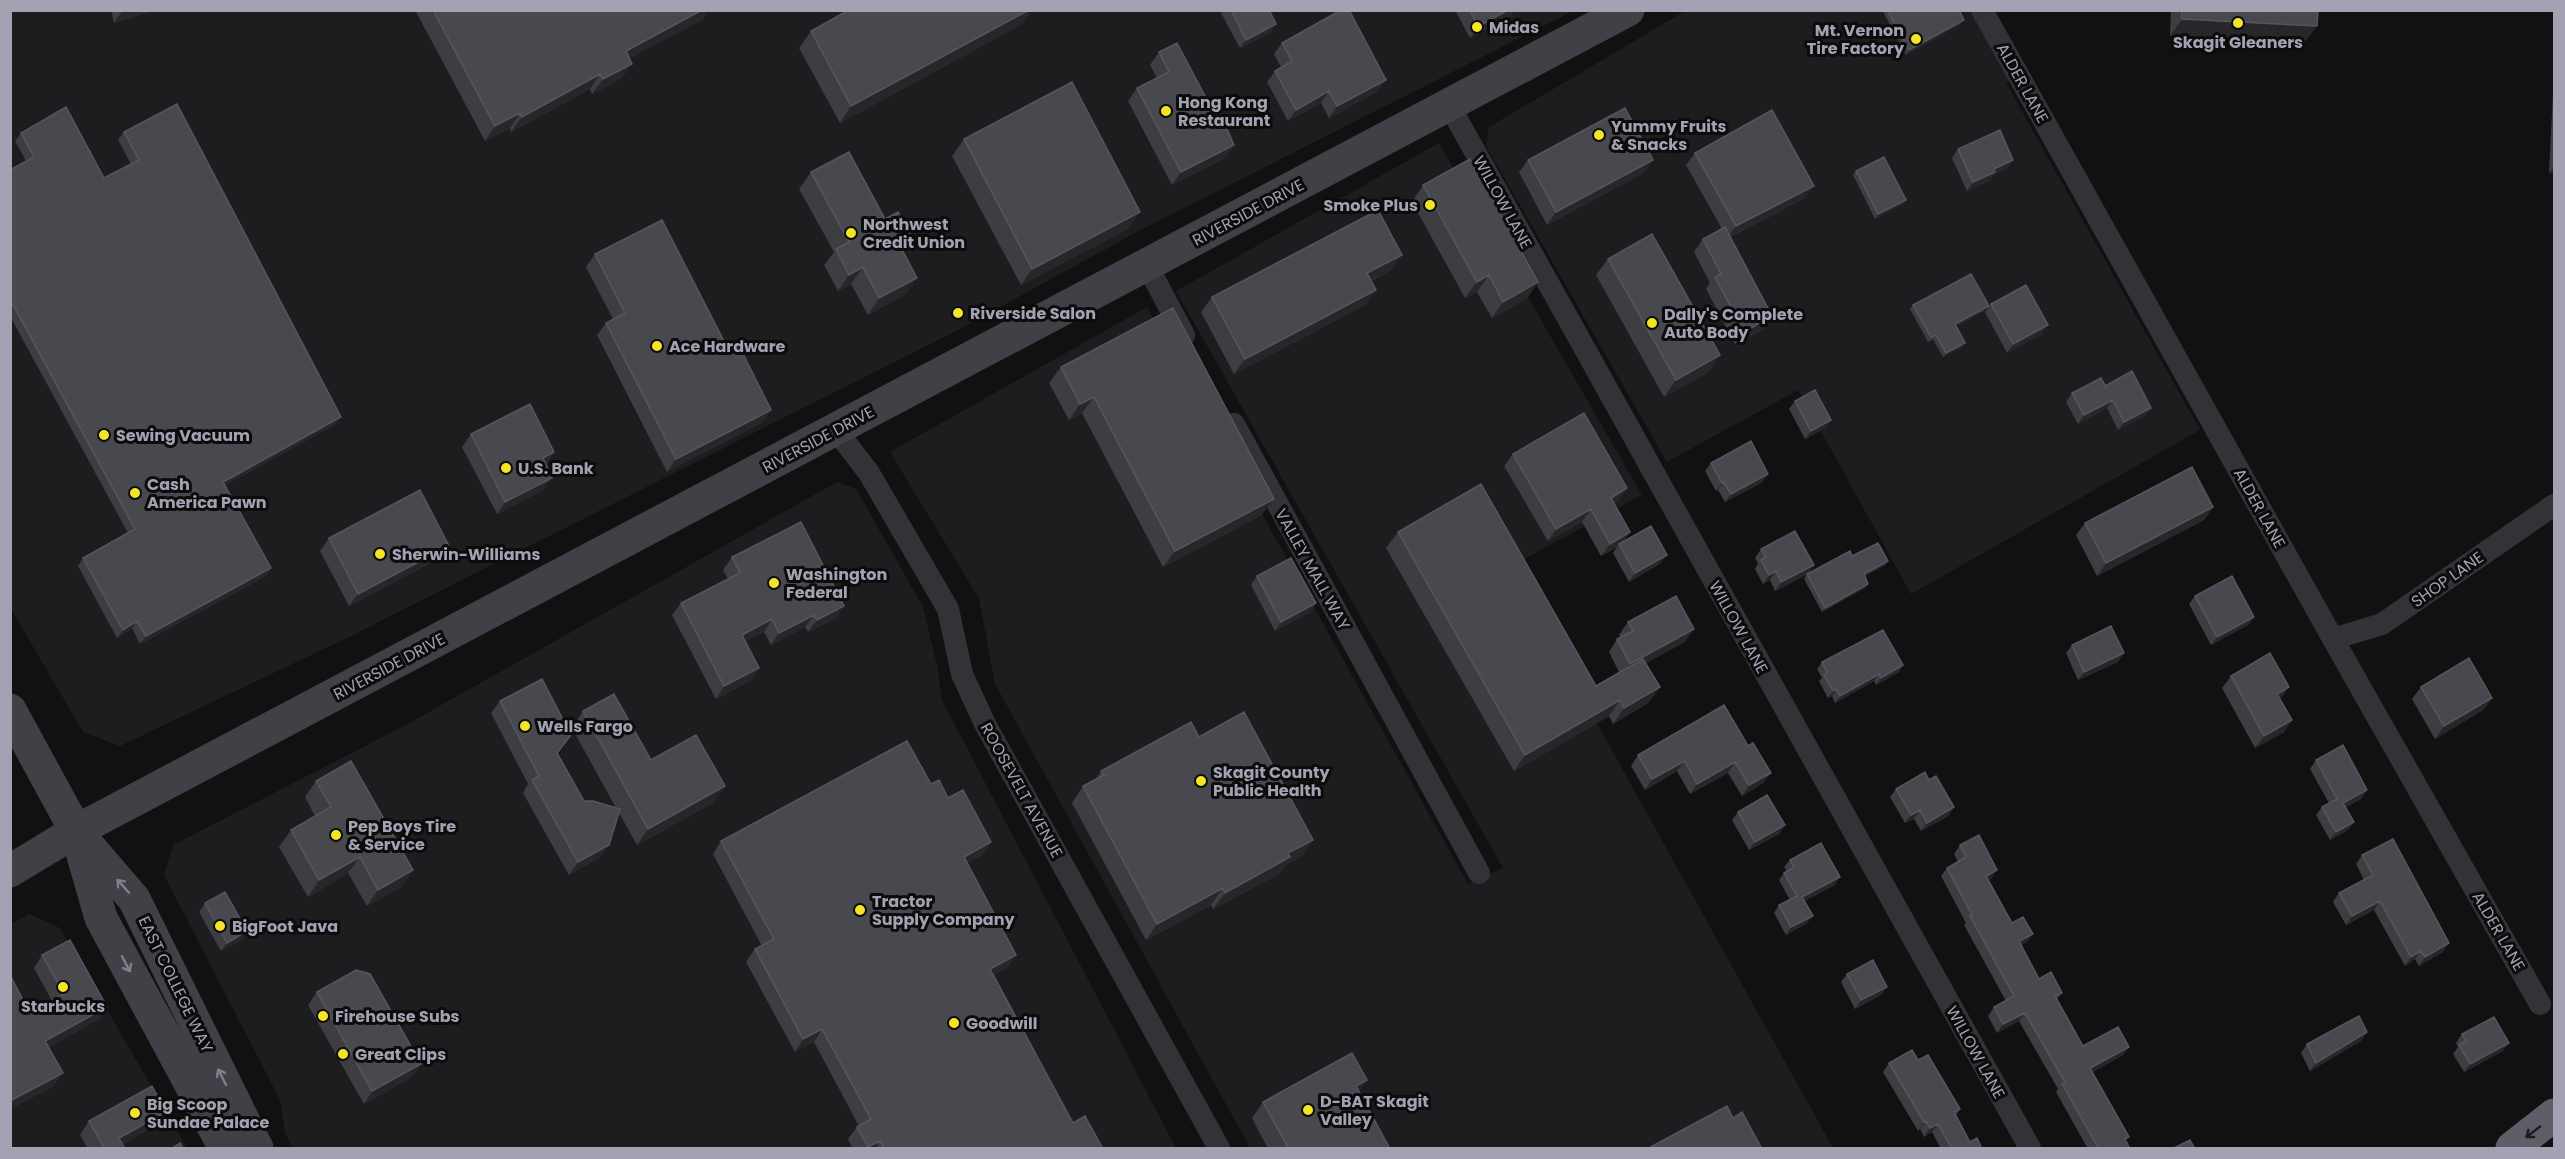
<svg xmlns="http://www.w3.org/2000/svg" width="2565" height="1159" viewBox="0 0 2565 1159" font-family="Poppins,sans-serif">
<rect width="100%" height="100%" fill="#111112"/>
<path fill="#1d1d1f" d="M10,11H1573L1135,233L962,328L347,638L120,746L83,732L11,609Z
M1685,11H1979L2017,77L2006,83L2200,430L1911,594L1798,390L1667,462L1486,146L1489,127Z
M1439,143L1642,495L1510,567L1833,1148H1250L995,684L979,599L890,452L1147,307L1468,884L1503,868L1176,291Z
M837,482L856,489L923,607L937,665L942,700L1176,1148H293L285,1133L280,1100L164,875L173,845L404,726Z
M29,914L60,928L187,1148H11V924Z"/>
<g fill="none" stroke-linecap="round" stroke-linejoin="round">
<path stroke="#323237" stroke-width="22" d="M1982,10L2333,639L2540,1004
M1449,105L2030,1148
M1147,265L1184,335
M1234,424L1479,873
M836,430L869,473L948,609L962,674L985,724L1219,1148
M2333,639L2382,624L2554,505"/>
<path stroke="#404047" stroke-width="33" d="M10,710L76,831L101,918L225,1148
M85,842L134,899L257,1148
M10,871L76,831L1628,10"/>
<path stroke="#5e5e68" stroke-width="33" d="M2512,1148L2554,1115"/>
</g>
<path fill="#3e3e42" d="M111,10H156L114,23Z
M415,10H710L708,12L702,20L629,58L622,78L592,94L590,89L511,132L510,128L485,141Z
M849,10H1032L1022,24L840,123L799,48L811,31Z
M1223,10H1269L1276,24L1270,33L1240,48L1221,13Z
M1455,10H1515L1511,16L1470,38Z
M1882,10H1959L1961,24L1906,55Z
M2171,10H2318L2305,42L2170,36Z
M1282,43L1378,91L1329,118L1321,103L1288,121L1267,82L1275,71L1281,67L1274,54Z
M1159,52L1213,111L1234,145L1225,158L1172,185L1128,101L1137,88L1157,78L1150,65Z
M2554,73V173H2549Z
M124,132L336,424L225,485L271,568L266,576L140,644L132,628L117,638L78,566L83,558L128,533L10,316V170L26,161L15,141L21,133L104,178L131,164L118,140Z
M964,139L1128,229L1021,285L952,156Z
M1958,149L2013,160L2007,168L1993,175L1989,181L1967,191L1952,158Z
M1695,153L1805,198L1730,237L1772,316L1764,329L1735,344L1706,289L1710,283L1694,252L1703,239L1722,229L1686,165Z
M1528,160L1644,173L1547,225L1519,172Z
M1856,171L1906,200L1903,204L1875,219L1853,175Z
M811,172L911,235L902,249L906,294L868,315L851,284L838,291L824,265L834,252L799,189Z
M1423,185L1527,299L1492,318L1477,292L1465,298L1412,202Z
M595,254L728,349L771,410L763,422L667,472L597,335L606,323L613,319L586,267Z
M1608,259L1709,372L1664,397L1596,275Z
M1391,270L1371,281L1376,290L1365,305L1234,374L1201,312L1212,297Z
M1991,304L2042,334L2007,353L1985,312Z
M1913,305L1986,310L1957,326L1965,343L1962,347L1943,357L1933,339L1928,342L1910,309Z
M1061,367L1262,515L1163,567L1082,413L1069,420L1049,383Z
M2105,386L2145,416L2118,430L2107,408L2078,424L2066,402L2072,393Z
M1795,401L1831,420L1825,428L1805,439L1789,409Z
M471,434L554,452L546,465L543,490L497,514L462,447Z
M1513,454L1627,488L1618,501L1614,503L1624,542L1661,563L1629,582L1613,553L1617,547L1601,556L1582,522L1548,541L1504,466Z
M1711,463L1763,482L1725,502L1718,490L1716,491L1705,471Z
M2213,507L2204,520L2097,576L2076,535L2085,523Z
M1398,532L1596,686L1619,672L1609,652L1617,639L1621,638L1619,635L1628,622L1685,642L1646,663L1660,687L1648,703L1613,724L1609,716L1514,771L1386,548Z
M329,538L449,546L440,558L349,606L320,551Z
M1761,549L1814,565L1808,574L1775,591L1770,580L1763,584L1755,569L1758,563L1755,558Z
M1852,556L1888,561L1885,565L1865,576L1868,584L1865,588L1822,612L1804,579L1807,574Z
M732,557L844,606L836,618L808,632L805,627L771,645L764,632L745,641L759,668L750,681L716,699L672,615L681,603L728,579L723,570Z
M1257,576L1316,603L1310,612L1275,631L1251,585Z
M2195,596L2254,617L2248,625L2211,645L2189,604Z
M2072,645L2124,653L2118,662L2078,680L2066,653Z
M1822,662L1903,665L1899,672L1876,685L1874,681L1835,703L1832,696L1828,698L1819,681L1822,678L1817,669Z
M2231,676L2292,720L2283,733L2255,748L2222,688Z
M2421,687L2492,698L2483,710L2435,739L2412,699Z
M500,701L558,754L584,801L616,808L572,728L583,711L651,760L725,786L713,803L637,845L619,813L609,845L600,857L569,875L523,793L528,784L491,713Z
M1199,737L1313,840L1302,856L1284,866L1279,874L1213,909L1211,905L1146,940L1072,803L1083,786L1095,780L1101,771Z
M1748,746L1771,773L1763,783L1742,796L1728,773L1690,794L1677,771L1645,790L1631,766L1638,755Z
M2316,760L2367,790L2361,799L2346,807L2354,822L2348,830L2330,840L2316,815L2322,807L2329,803L2310,769Z
M1929,780L1954,807L1948,816L1921,831L1914,819L1905,823L1890,797L1896,789Z
M316,781L413,870L401,887L367,906L348,873L308,897L279,847L291,830L315,816L305,797Z
M931,784L948,798L991,842L982,855L967,863L1016,955L1008,967L994,975L1073,1123L1103,1149H853L848,1139L857,1127L859,1126L814,1042L795,1052L746,962L755,949L762,946L713,854L721,841Z
M1738,812L1785,825L1779,834L1749,850L1732,820Z
M1960,845L1991,879L1988,880L2012,923L2027,942L2021,945L2039,979L2062,993L2057,999L2083,1046L2123,1055L2092,1072L2130,1149H2088L2056,1092L2058,1089L2019,1021L1997,1033L1988,1016L1994,1007L2006,1001L1964,925L1966,923L1941,876L1947,868L1958,862L1954,854Z
M2362,855L2443,952L2419,966L2415,959L2405,966L2374,910L2346,925L2333,902L2339,893L2364,880L2356,864Z
M1790,860L1835,885L1804,901L1807,923L1786,935L1774,913L1779,905L1790,900L1779,880L1784,873L1787,871L1784,867Z
M205,903L241,940L221,951L199,912Z
M42,955L107,1007L99,1019L49,1047L54,1086L10,1109V975L30,1013L52,1001L34,968Z
M1847,974L1881,995L1855,1009L1841,982Z
M317,992L421,1064L412,1077L364,1104L308,1005Z
M2367,1032L2361,1041L2310,1071L2301,1053L2307,1044Z
M2462,1034L2503,1051L2464,1072L2453,1054L2458,1047L2456,1043Z
M1918,1060L1960,1109L1956,1115L1970,1142L1982,1149H1941L1932,1132L1924,1137L1920,1129L1918,1131L1883,1072L1889,1063Z
M1367,1080L1359,1091L1390,1149H1268L1252,1118L1263,1102Z
M166,1112L156,1125L123,1144L125,1149H88L80,1135L89,1121Z"/>
<path fill="#27272a" d="M123,10H156L114,23Z
M702,10H710L708,12L702,20L615,66L626,51Z
M1029,10H1032L1022,24L840,123L851,106Z
M1508,10H1515L1511,16L1470,38L1478,27Z
M2182,19L2317,26L2305,42L2170,36Z
M1964,20L1961,24L1906,55L1909,50Z
M1276,24L1270,33L1240,48L1246,40Z
M632,64L622,78L592,94L603,79Z
M600,74L590,89L511,132L522,117Z
M1386,80L1378,91L1329,118L1337,106Z
M1329,91L1321,103L1288,121L1296,110Z
M520,113L510,128L485,141L495,126Z
M1234,145L1225,158L1172,185L1181,172Z
M1653,160L1644,173L1547,225L1556,212Z
M2013,160L2007,168L1993,175L1989,181L1967,191L1973,182L1994,169Z
M2554,166V173H2549Z
M1814,186L1805,198L1727,238L1736,226Z
M1906,200L1903,204L1875,219L1878,214Z
M1140,212L1128,229L1021,285L1032,269Z
M911,235L899,252L898,242Z
M1402,255L1391,270L1356,288L1367,273Z
M863,267L851,284L838,291L849,275Z
M1489,275L1477,292L1465,298L1477,282Z
M917,278L906,294L868,315L879,298Z
M1538,282L1527,299L1492,318L1503,302Z
M1376,290L1365,305L1234,374L1245,359Z
M1989,306L1986,310L1952,329L1955,324Z
M1772,316L1764,329L1735,344L1744,332Z
M2048,325L2042,334L2007,353L2013,344Z
M1965,343L1962,347L1943,357L1946,353Z
M1720,355L1709,372L1664,397L1676,380Z
M1094,397L1082,413L1069,420L1080,404Z
M2113,400L2107,408L2078,424L2084,415Z
M2151,408L2145,416L2118,430L2124,422Z
M771,410L763,422L667,472L676,459Z
M341,417L336,424L217,489L223,482Z
M1831,420L1825,428L1805,439L1811,431Z
M554,452L545,465L543,458Z
M1768,474L1763,482L1725,502L1731,494Z
M552,478L543,490L497,514L505,502Z
M1724,482L1718,490L1716,491L1722,483Z
M1627,488L1618,501L1603,510L1611,498Z
M1274,499L1262,515L1163,567L1175,551Z
M2213,507L2204,520L2097,576L2106,563Z
M1591,509L1582,522L1548,541L1556,529Z
M1630,532L1622,544H1619L1617,547L1601,556L1610,544Z
M449,546L440,558L349,606L358,594Z
M1667,555L1661,563L1629,582L1635,573Z
M1888,561L1885,565L1861,579L1864,574Z
M1814,565L1808,574L1775,591L1781,582Z
M271,568L266,576L140,644L146,636Z
M1776,571L1770,580L1763,584L1769,575Z
M1868,584L1865,588L1822,612L1825,608Z
M1316,603L1310,612L1275,631L1281,622Z
M844,606L836,618L808,632L817,620Z
M814,615L805,627L771,645L779,633Z
M2254,617L2248,625L2211,645L2217,637Z
M772,619L764,632L733,647L742,635Z
M137,621L132,628L117,638L123,630Z
M1694,629L1685,642L1621,676L1630,664Z
M2124,653L2118,662L2078,680L2084,672Z
M1903,665L1899,672L1876,685L1881,678Z
M759,668L750,681L716,699L724,686Z
M1879,674L1874,681L1835,703L1840,696Z
M1660,687L1648,703L1613,724L1624,708Z
M2289,687L2280,700L2277,694Z
M1836,689L1832,696L1828,698L1833,691Z
M2492,698L2483,710L2435,739L2444,726Z
M1620,700L1609,716L1514,771L1525,755Z
M2292,720L2283,733L2255,748L2264,736Z
M1685,761L1677,771L1645,790L1652,779Z
M1735,762L1728,773L1690,794L1697,784Z
M1771,773L1763,783L1742,796L1749,785Z
M725,786L713,803L637,845L648,829Z
M2367,790L2361,799L2338,811L2343,803Z
M1954,807L1948,816L1921,831L1927,823Z
M1920,810L1914,819L1905,823L1911,815Z
M2354,822L2348,830L2330,840L2336,832Z
M1785,825L1779,834L1749,850L1755,842Z
M1313,840L1302,856L1284,866L1279,874L1213,909L1225,893L1288,853Z
M991,842L982,855L955,869L964,857Z
M609,845L600,857L569,875L578,862Z
M360,857L348,873L308,897L319,880Z
M413,870L401,887L367,906L378,890Z
M1997,870L1991,879L1980,885L1986,876Z
M1840,877L1835,885L1797,905L1802,897Z
M1223,888L1211,905L1146,940L1157,924Z
M2380,901L2374,910L2346,925L2352,916Z
M1813,916L1807,923L1786,935L1791,927Z
M247,931L241,940L221,951L227,943Z
M2033,934L2027,942L2013,950L2019,941Z
M2449,943L2443,952L2419,966L2425,957Z
M2421,951L2415,959L2405,966L2411,957Z
M1016,955L1008,967L982,982L990,969Z
M1887,987L1881,995L1855,1009L1861,1000Z
M107,1007L99,1019L37,1054L45,1041Z
M2025,1013L2019,1021L1997,1033L2003,1024Z
M822,1029L814,1042L795,1052L803,1039Z
M2367,1032L2361,1041L2310,1071L2316,1063Z
M2509,1043L2503,1051L2464,1072L2470,1064Z
M2129,1047L2123,1055L2084,1077L2090,1068Z
M421,1064L412,1077L364,1104L372,1091Z
M63,1073L54,1086L10,1109V1101Z
M1367,1080L1355,1097L1356,1086Z
M166,1112L156,1125L114,1149L119,1138Z
M1926,1121L1920,1129L1918,1131L1924,1122Z
M1938,1124L1932,1132L1924,1137L1930,1128Z
M880,1141L875,1149H868V1147Z"/>
<path fill="#48484f" stroke="#56565e" stroke-width="1.5" d="M433,10H702L626,51L632,64L603,79L600,74L522,117L520,113L495,126Z
M849,10H1029L851,106L811,31Z
M1231,10H1269L1276,24L1246,40Z
M1341,10H1349L1386,80L1337,106L1329,91L1296,110L1275,71L1292,61L1282,43Z
M1470,10H1508L1478,27Z
M1887,10H1959L1964,20L1909,50Z
M2182,10H2318L2317,26L2182,19Z
M1177,43L1213,111L1218,108L1234,145L1181,172L1137,88L1169,72L1159,52Z
M1072,82L1140,212L1032,269L964,139Z
M177,104L341,417L223,482L271,568L146,636L137,621L123,630L83,558L135,529L10,299V170L34,157L21,133L66,107L104,178L139,160L124,132Z
M1625,108L1653,160L1556,212L1528,160Z
M1772,110L1814,186L1736,226L1695,153Z
M2000,130L2013,160L1994,169L1995,172L1973,182L1958,149Z
M849,152L885,219L898,212L911,235L898,242L917,278L879,298L863,267L849,275L836,249L849,242L811,172Z
M1884,157L1906,200L1878,214L1856,171Z
M1470,159L1538,282L1503,302L1489,275L1477,282L1423,185Z
M1378,210L1402,255L1367,273L1376,290L1245,359L1212,297Z
M662,220L728,349L738,344L771,410L676,459L606,323L625,313L595,254Z
M1725,227L1772,316L1744,332L1715,277L1721,274L1703,239Z
M1652,234L1720,355L1676,380L1608,259Z
M1971,274L1989,306L1955,324L1965,343L1946,353L1936,335L1931,337L1913,305Z
M2026,285L2048,325L2013,344L1991,304Z
M1173,308L1274,499L1175,551L1094,397L1080,404L1061,367Z
M2132,371L2151,408L2124,422L2113,400L2084,415L2072,393L2101,378L2107,389L2105,386Z
M1815,390L1831,420L1811,431L1795,401Z
M530,404L554,452L543,458L552,478L505,502L471,434Z
M1584,413L1627,488L1611,498L1630,532L1610,544L1591,509L1556,529L1513,454Z
M1751,441L1768,474L1731,494L1724,482L1722,483L1711,463Z
M2192,467L2213,507L2106,563L2085,523Z
M1481,484L1596,686L1643,659L1660,687L1624,708L1620,700L1525,755L1398,532Z
M420,490L449,546L358,594L329,538Z
M801,522L844,606L817,620L814,615L779,633L772,619L742,635L759,668L724,686L681,603L740,573L732,557Z
M1651,526L1667,555L1635,573L1619,544Z
M1795,531L1814,565L1781,582L1776,571L1769,575L1761,560L1766,557L1761,549Z
M1878,543L1888,561L1864,574L1868,584L1825,608L1807,574L1850,551L1852,556Z
M1291,558L1316,603L1281,622L1257,576Z
M2232,576L2254,617L2217,637L2195,596Z
M1676,596L1694,629L1630,664L1617,639L1633,631L1628,622Z
M2111,626L2124,653L2084,672L2072,645Z
M1883,630L1903,665L1881,678L1879,674L1840,696L1836,689L1833,691L1824,675L1827,673L1822,662Z
M2270,653L2289,687L2277,694L2292,720L2264,736L2231,676Z
M2469,658L2492,698L2444,726L2421,687Z
M542,679L571,735L557,753L584,801H593L620,809L609,845L578,862L532,780L539,776L500,701Z
M614,694L651,760L696,735L725,786L648,829L583,711Z
M1724,705L1748,746L1753,743L1771,773L1749,785L1735,762L1697,784L1685,761L1652,779L1638,755Z
M1244,712L1313,840L1288,853L1290,857L1225,893L1223,888L1157,924L1083,786L1104,775L1101,771L1191,722L1199,737Z
M907,741L931,784L939,780L948,798L963,790L991,842L964,857L1016,955L990,969L1073,1123L1085,1116L1103,1149H885L880,1141L868,1147L857,1127L871,1119L822,1029L803,1039L755,949L774,939L721,841Z
M2343,745L2367,790L2343,803L2354,822L2336,832L2322,807L2337,799L2316,760Z
M351,761L413,870L378,890L360,857L319,880L291,830L331,807L316,781Z
M1925,772L1929,780L1936,776L1954,807L1927,823L1920,810L1911,815L1896,789Z
M1767,795L1785,825L1755,842L1738,812Z
M1979,835L1997,870L1986,876L2012,923L2023,917L2033,934L2019,941L2039,979L2051,972L2062,993L2055,996L2083,1046L2118,1027L2129,1047L2090,1068L2129,1137L2125,1139L2130,1149H2099L2062,1084L2065,1082L2025,1013L2003,1024L1994,1007L2014,996L1970,916L1972,915L1947,868L1966,857L1960,845Z
M2393,839L2449,943L2425,957L2421,951L2411,957L2380,901L2352,916L2339,893L2373,875L2362,855Z
M1821,843L1840,877L1802,897L1813,916L1791,927L1779,905L1797,896L1784,873L1794,867L1790,860Z
M225,892L247,931L227,943L205,903Z
M70,940L107,1007L45,1041L63,1073L10,1101V975L30,1013L64,994L42,955Z
M1873,960L1887,987L1861,1000L1847,974Z
M356,970L370,974L421,1064L372,1091L317,992Z
M2359,1016L2367,1032L2316,1063L2307,1044Z
M2494,1017L2509,1043L2470,1064L2459,1045L2466,1041L2462,1034Z
M1912,1050L1918,1060L1928,1055L1960,1109L1954,1112L1970,1142L1977,1138L1982,1149H1952L1938,1124L1930,1128L1926,1121L1924,1122L1889,1063Z
M1352,1053L1367,1080L1356,1086L1390,1149H1289L1263,1102Z
M152,1086L166,1112L119,1138L125,1149H105L89,1121Z
M1727,1106L1733,1118L1742,1112L1762,1149H1647Z
M2190,1140L2195,1149H2174V1148Z
M180,1143L183,1149H171Z"/>
<defs><path id="oneway-shaft" d="M-6 0H5M1.5-3L5.5 0L1.5 3" fill="none" stroke-width="1.6" stroke-linecap="round" stroke-linejoin="round" transform="scale(1.5)"/></defs>
<g stroke="#80808d">
<use href="#oneway-shaft" transform="translate(123 886) rotate(-132)"/>
<use href="#oneway-shaft" transform="translate(126 964) rotate(62)"/>
<use href="#oneway-shaft" transform="translate(222 1077) rotate(-117)"/>
</g>
<use stroke="#1c1c1f" href="#oneway-shaft" transform="translate(2533 1132) rotate(142)"/>
<g fill="#f3e427" stroke="#0c0c0d" stroke-width="2">
<circle cx="2238" cy="23" r="6"/>
<circle cx="1477" cy="27" r="6"/>
<circle cx="1916" cy="39" r="6"/>
<circle cx="1166" cy="111" r="6"/>
<circle cx="1599" cy="135" r="6"/>
<circle cx="1430" cy="205" r="6"/>
<circle cx="851" cy="233" r="6"/>
<circle cx="958" cy="313" r="6"/>
<circle cx="1652" cy="323" r="6"/>
<circle cx="657" cy="346" r="6"/>
<circle cx="104" cy="435" r="6"/>
<circle cx="506" cy="468" r="6"/>
<circle cx="135" cy="493" r="6"/>
<circle cx="380" cy="554" r="6"/>
<circle cx="774" cy="583" r="6"/>
<circle cx="525" cy="726" r="6"/>
<circle cx="1201" cy="781" r="6"/>
<circle cx="336" cy="835" r="6"/>
<circle cx="860" cy="910" r="6"/>
<circle cx="220" cy="926" r="6"/>
<circle cx="63" cy="987" r="6"/>
<circle cx="323" cy="1016" r="6"/>
<circle cx="954" cy="1023" r="6"/>
<circle cx="343" cy="1054" r="6"/>
<circle cx="1308" cy="1110" r="6"/>
<circle cx="135" cy="1113" r="6"/>
</g>
<g text-anchor="middle" stroke-width="6" stroke-linejoin="round" paint-order="stroke">
<g font-size="16" font-weight="bold" fill="#a2a2b3" stroke="#0c0c0d" text-anchor="start">
<text x="1489" y="33">Midas</text>
<text x="1904" y="36" text-anchor="end">Mt. Vernon<tspan x="1904" dy="18">Tire Factory</tspan></text>
<text x="2238" y="48" text-anchor="middle">Skagit Gleaners</text>
<text x="1178" y="108">Hong Kong<tspan x="1178" dy="18">Restaurant</tspan></text>
<text x="1611" y="132">Yummy Fruits<tspan x="1611" dy="18">&amp; Snacks</tspan></text>
<text x="1418" y="211" text-anchor="end">Smoke Plus</text>
<text x="863" y="230">Northwest<tspan x="863" dy="18">Credit Union</tspan></text>
<text x="970" y="319">Riverside Salon</text>
<text x="1664" y="320">Dally's Complete<tspan x="1664" dy="18">Auto Body</tspan></text>
<text x="669" y="352">Ace Hardware</text>
<text x="116" y="441">Sewing Vacuum</text>
<text x="518" y="474">U.S. Bank</text>
<text x="147" y="490">Cash<tspan x="147" dy="18">America Pawn</tspan></text>
<text x="392" y="560">Sherwin-Williams</text>
<text x="786" y="580">Washington<tspan x="786" dy="18">Federal</tspan></text>
<text x="537" y="732">Wells Fargo</text>
<text x="1213" y="778">Skagit County<tspan x="1213" dy="18">Public Health</tspan></text>
<text x="348" y="832">Pep Boys Tire<tspan x="348" dy="18">&amp; Service</tspan></text>
<text x="872" y="907">Tractor<tspan x="872" dy="18">Supply Company</tspan></text>
<text x="232" y="932">BigFoot Java</text>
<text x="63" y="1012" text-anchor="middle">Starbucks</text>
<text x="335" y="1022">Firehouse Subs</text>
<text x="966" y="1029">Goodwill</text>
<text x="355" y="1060">Great Clips</text>
<text x="1320" y="1107">D-BAT Skagit<tspan x="1320" dy="18">Valley</tspan></text>
<text x="147" y="1110">Big Scoop<tspan x="147" dy="18">Sundae Palace</tspan></text>
</g>
<g font-size="16" fill="#a2a2b3" stroke="#0c0c0d">
<text transform="translate(2023 83) rotate(61)" y="6">ALDER LANE</text>
<text transform="translate(1503 202) rotate(61)" y="6">WILLOW LANE</text>
<text transform="translate(1248 212) rotate(-28)" y="6">RIVERSIDE DRIVE</text>
<text transform="translate(818 439) rotate(-28)" y="6">RIVERSIDE DRIVE</text>
<text transform="translate(2260 508) rotate(61)" y="6">ALDER LANE</text>
<text transform="translate(1313 569) rotate(61)" y="6">VALLEY MALL WAY</text>
<text transform="translate(2447 579) rotate(-35)" y="6">SHOP LANE</text>
<text transform="translate(1739 627) rotate(61)" y="6">WILLOW LANE</text>
<text transform="translate(389 666) rotate(-28)" y="6">RIVERSIDE DRIVE</text>
<text transform="translate(1022 790) rotate(61)" y="6">ROOSEVELT AVENUE</text>
<text transform="translate(2499 931) rotate(60)" y="6">ALDER LANE</text>
<text transform="translate(176 984) rotate(64)" y="6">EAST COLLEGE WAY</text>
<text transform="translate(1976 1052) rotate(61)" y="6">WILLOW LANE</text>
</g>
</g>
<rect width="2565" height="1159" fill="none" stroke="#a2a2b3" stroke-width="24"/>
</svg>
